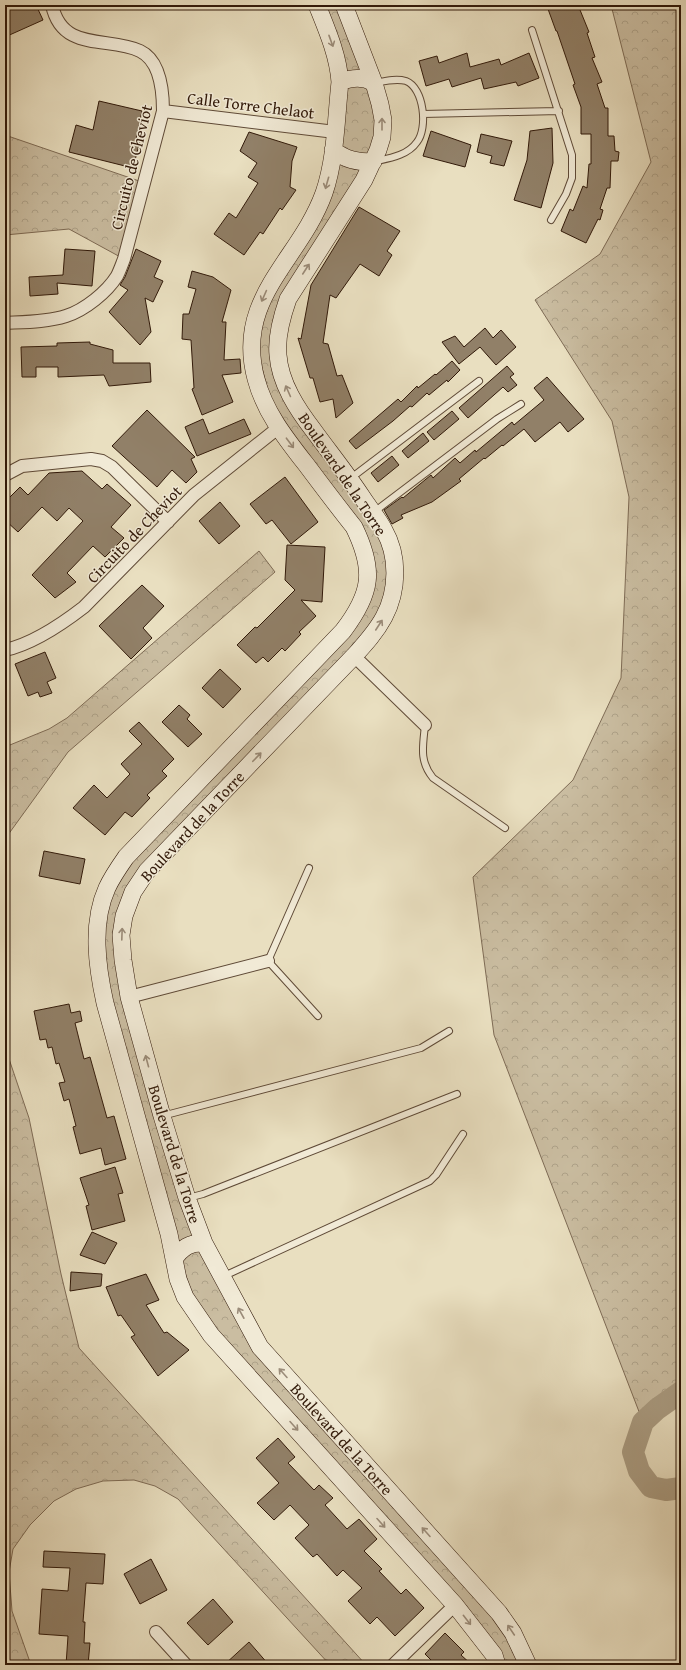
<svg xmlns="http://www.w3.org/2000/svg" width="686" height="1670" viewBox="0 0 686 1670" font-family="'Gentium Book Plus',serif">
<defs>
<pattern id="forest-crowns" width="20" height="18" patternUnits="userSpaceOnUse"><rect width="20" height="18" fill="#cabda1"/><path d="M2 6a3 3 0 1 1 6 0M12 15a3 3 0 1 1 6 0" fill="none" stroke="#aea289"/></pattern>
</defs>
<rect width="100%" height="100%" fill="#e9dfc0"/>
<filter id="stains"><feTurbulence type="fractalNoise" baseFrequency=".005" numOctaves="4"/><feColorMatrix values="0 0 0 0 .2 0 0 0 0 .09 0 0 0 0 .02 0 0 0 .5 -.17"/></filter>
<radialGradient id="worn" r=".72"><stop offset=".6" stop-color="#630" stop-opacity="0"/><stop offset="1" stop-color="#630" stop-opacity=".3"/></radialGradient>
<path fill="url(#forest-crowns)" stroke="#7e6b55" d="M317,5H344L382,137L288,299L281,375L391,545L385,616L147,871L121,935L187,1198L260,1347L499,1613L528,1665H497L198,1317L99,977L106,889L357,612L362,545L278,428L253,334L317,209L340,82Z
M611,5H681V1392L657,1409L643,1422L494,1035L473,877L573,780L621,678L629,497L612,421L535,300L600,254L651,162Z
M5,135L145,183L124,259L69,229L5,235Z
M259,551L275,572L68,752L5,839V747L49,729L67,718Z
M5,1047L29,1118L61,1274L79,1348L366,1665H330L178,1499L155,1486L134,1480L103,1481L76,1489L54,1501L30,1525L13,1549L9,1572L12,1611L31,1665H5Z"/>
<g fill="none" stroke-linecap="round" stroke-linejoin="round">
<path stroke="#aa9c82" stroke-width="22" d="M681,1392L657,1409L643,1422L633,1452L639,1471L651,1487L666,1490L681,1488"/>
</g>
<path fill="#918068" stroke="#311909" d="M5,5H36L43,20L5,37Z
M558,5H578L589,32L587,33L595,57L592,58L602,82L597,84L605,108H608V136H614L615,151L619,152L618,161H611L610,188H607L600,209L603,210L600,220L598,219L586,243L561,231L570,209L573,211L583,186L587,188L589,164H591V134H581V107L573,85L575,84L557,31H556L548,9Z
M467,53L470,67L499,59L501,65L529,53L539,78L518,86L516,82L484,89L481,78L452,87L449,79L426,86L419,61L437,56L439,63Z
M99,101L142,111L136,140L140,141L133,168L69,152L76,125L93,130Z
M552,128L553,163L541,208L514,200L527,160L530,131Z
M431,131L471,145L465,167L423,156Z
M249,132L297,147L292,161L290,187L296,190L282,210L280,208L263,234L260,232L244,255L214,234L229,213L236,218L258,183L248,177L257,163L240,151Z
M481,134L512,141L504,166L490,163L492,156L477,152Z
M359,207L400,231L387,251L392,255L379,276L360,264L336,298L330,295L323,343L328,344L337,376L342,375L353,403L336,418L333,399L320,402L313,378H310L298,338L301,339L311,285Z
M65,249L95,251L92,286L57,283L58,294L30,296L29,277L63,275Z
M136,249L161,261L154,277L163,281L153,302L145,298L151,332L140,345L109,312L128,290L120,285L125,277Z
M192,271L213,277L231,290L222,322H226L224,360L240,359L241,373L222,375L233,402L202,415L192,389L194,388L191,340L182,339L183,314H189L196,289L188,287Z
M485,328L493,338L501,330L516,347L496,365L480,347L459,364L442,342L455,336L464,347Z
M90,342V344L113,350V363H150L151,382L109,386L104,375L58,377V367H36V377H22L21,347L57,346V343Z
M452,361L460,370L448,382L447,380L429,395L427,393L412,407L410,406L393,421L356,449L349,441L398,399L401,402L417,386L418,388L435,374L436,375Z
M507,366L514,374L510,377L517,385L508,392L503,387L468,418L459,408Z
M547,377L584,419L568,432L560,422L535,442L524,429L503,446L502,445L485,459L484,458L459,479L461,481L432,502L401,515L403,518L392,524L384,510L402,497L403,498L431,475L433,478L455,458L460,463L475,450L476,452L512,422L514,425L544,400L534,388Z
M147,410L195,457L191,459L197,472L186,483L172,470L157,487L112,446Z
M452,411L459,419L434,440L427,432Z
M203,419L209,434L244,419L251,434L197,456L185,427Z
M423,433L429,441L408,458L402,451Z
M392,456L399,465L378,482L371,473Z
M82,471L102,489L107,484L131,505L111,527L124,538L105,557L93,546L67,573L76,582L55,598L32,575L83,521L69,508L57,521L42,507L18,532L5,520V502L20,487L28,495L49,473Z
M285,477L318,522L291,544L272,520L266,524L250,504Z
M220,502L240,526L219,544L199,521Z
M287,545L325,547L322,602L301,600L316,616L299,632L301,634L285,651L282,648L268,662L263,657L256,663L237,645L255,627L257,628L295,590L285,580Z
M142,585L164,606L143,628L152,638L131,659L99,626Z
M45,652L56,678L47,682L52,693L40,697L38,692L28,696L15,664Z
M220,669L241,689L223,708L202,688Z
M179,705L190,715L187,719L202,734L188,747L162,722Z
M139,722L174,759L162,771L167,776L147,795L150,798L132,817L125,812L105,835L73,808L94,785L107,798L130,774L121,764L142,744L129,731Z
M44,851L85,859L80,884L39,876Z
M69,1004L71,1013L80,1011L82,1021L75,1023L84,1059L90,1057L107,1118L114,1116L126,1159L105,1165L101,1148L80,1154L73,1127L76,1126L69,1099L64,1101L59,1083L65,1082L59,1063L56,1064L52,1047L48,1048L46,1039L40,1040L34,1011Z
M115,1167L123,1193L118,1194L125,1221L92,1230L86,1206L89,1205L80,1178Z
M92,1232L117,1243L105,1264L80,1255Z
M71,1272L102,1274L101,1286L70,1291Z
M146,1274L159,1300L146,1305L164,1333L167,1332L189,1350L158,1376L131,1337L135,1335L121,1315L118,1316L106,1287Z
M278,1438L295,1457L288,1463L314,1490L319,1485L333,1498L325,1505L347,1529L359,1519L377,1539L364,1551L382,1569L379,1571L401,1594L406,1589L424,1608L395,1636L377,1617L370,1624L348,1601L362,1588L343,1570L337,1576L317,1554L313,1557L295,1538L309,1525L290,1505L274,1520L257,1503L279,1483L256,1458Z
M44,1551L105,1554L103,1584L86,1583L83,1622H85L84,1643H90L88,1665H66L68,1636L39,1634L42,1589L68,1591L70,1568L43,1567Z
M151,1559L167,1590L140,1604L124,1574Z
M213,1599L233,1622L208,1645L187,1623Z
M445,1633L464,1652L461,1655L472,1665H436L425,1654Z
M249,1642L269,1665H224Z"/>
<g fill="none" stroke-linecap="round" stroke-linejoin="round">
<g stroke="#5f4a37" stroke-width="8">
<path id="lane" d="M532,30L572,155V178L566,194L551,220
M375,83C385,81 396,78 406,81C424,88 428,128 417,142C408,155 391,158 377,161
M423,114L559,111
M351,478L479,381
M374,512L497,419L521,404
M425,725C423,746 419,761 433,778L505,828
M309,868L268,961L318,1016
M162,1116L421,1048L449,1031
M188,1198L203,1194L457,1094
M224,1276L430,1181L436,1175L463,1134"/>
</g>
<g stroke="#5f4a37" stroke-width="14">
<path id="street" d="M163,111L335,132
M5,323C25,322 47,322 66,316C85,310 107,292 117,276C120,270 122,264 124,259L163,111C163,92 161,61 140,51C110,36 62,53 52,5
M5,475L22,466L91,459L102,461L112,467L168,522
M5,650C33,644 62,624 84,607L194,495L278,428
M354,656L425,725
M129,997L268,961
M156,1632L186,1665
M393,1665L455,1605"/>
</g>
<g stroke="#311909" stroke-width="18">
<path id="secondary" d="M317,5C327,30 338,55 340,82C336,118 336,158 324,193C300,260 234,298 256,379C265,413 287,440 308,467C323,487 338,507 354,527C375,570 372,593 343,631L126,857C119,867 112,877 107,888C91,923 97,967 105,1003L169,1234L178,1279L185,1297L211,1335L455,1605L494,1655L497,1665
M344,5L374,83L380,104L383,120L382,137L378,150L364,180L288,299C282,316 276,336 278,355C280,383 297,409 314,431C330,453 347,474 362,497C369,508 378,518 384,530C399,556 398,591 384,617C376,632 365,644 354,656L147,871L133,892L124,916L121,935L123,960L129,997L162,1116L187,1198L204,1243L260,1347L499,1613L513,1633L528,1665
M340,82C352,78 362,76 374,83
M333,150C346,160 357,162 373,162
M174,1259C182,1248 190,1242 204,1243"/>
</g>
<use href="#lane" stroke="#f1ead6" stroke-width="6"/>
<use href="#street" stroke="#f1ead6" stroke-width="12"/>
<use href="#secondary" stroke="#f1ead6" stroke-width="17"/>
</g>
<defs><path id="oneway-shaft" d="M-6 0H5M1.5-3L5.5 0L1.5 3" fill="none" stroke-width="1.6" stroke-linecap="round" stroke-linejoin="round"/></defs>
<g stroke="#9b8c7a">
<use href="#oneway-shaft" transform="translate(331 41) rotate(70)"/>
<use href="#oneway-shaft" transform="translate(382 124) rotate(-90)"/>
<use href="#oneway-shaft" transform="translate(327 183) rotate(106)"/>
<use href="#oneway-shaft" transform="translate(306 269) rotate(-57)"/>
<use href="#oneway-shaft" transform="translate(264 296) rotate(114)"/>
<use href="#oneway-shaft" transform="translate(288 391) rotate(-114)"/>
<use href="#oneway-shaft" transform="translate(290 443) rotate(53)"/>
<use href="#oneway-shaft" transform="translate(379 625) rotate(-57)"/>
<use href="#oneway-shaft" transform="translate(257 757) rotate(-46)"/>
<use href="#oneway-shaft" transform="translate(122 934) rotate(-88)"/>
<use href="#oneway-shaft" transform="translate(147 1061) rotate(-105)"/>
<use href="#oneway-shaft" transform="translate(241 1313) rotate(-119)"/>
<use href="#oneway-shaft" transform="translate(283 1373) rotate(-132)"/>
<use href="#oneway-shaft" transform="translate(294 1426) rotate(48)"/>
<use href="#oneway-shaft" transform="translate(381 1523) rotate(48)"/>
<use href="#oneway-shaft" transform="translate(426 1532) rotate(-132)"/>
<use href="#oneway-shaft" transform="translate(467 1620) rotate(52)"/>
<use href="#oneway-shaft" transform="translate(511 1630) rotate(-124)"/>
</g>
<g text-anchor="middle" stroke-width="3" stroke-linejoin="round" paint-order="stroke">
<g font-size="16" fill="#311909" stroke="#f1ead6">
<text transform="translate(251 105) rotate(7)" y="6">Calle Torre Chelaot</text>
<text transform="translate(131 167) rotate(-76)" y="6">Circuito de Cheviot</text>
<text transform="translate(343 474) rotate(56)" y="6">Boulevard de la Torre</text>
<text transform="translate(134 534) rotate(-46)" y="6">Circuito de Cheviot</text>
<text transform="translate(192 826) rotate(-47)" y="6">Boulevard de la Torre</text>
<text transform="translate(175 1154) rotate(73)" y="6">Boulevard de la Torre</text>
<text transform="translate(342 1439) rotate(48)" y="6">Boulevard de la Torre</text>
</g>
</g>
<rect width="686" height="1670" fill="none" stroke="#e9dfc0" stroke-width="20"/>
<rect x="6" y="6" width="674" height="1658" fill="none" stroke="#311909" stroke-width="2"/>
<rect x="10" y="10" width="666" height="1650" fill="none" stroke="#311909"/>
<rect width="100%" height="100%" filter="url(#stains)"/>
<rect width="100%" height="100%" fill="url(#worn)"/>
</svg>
